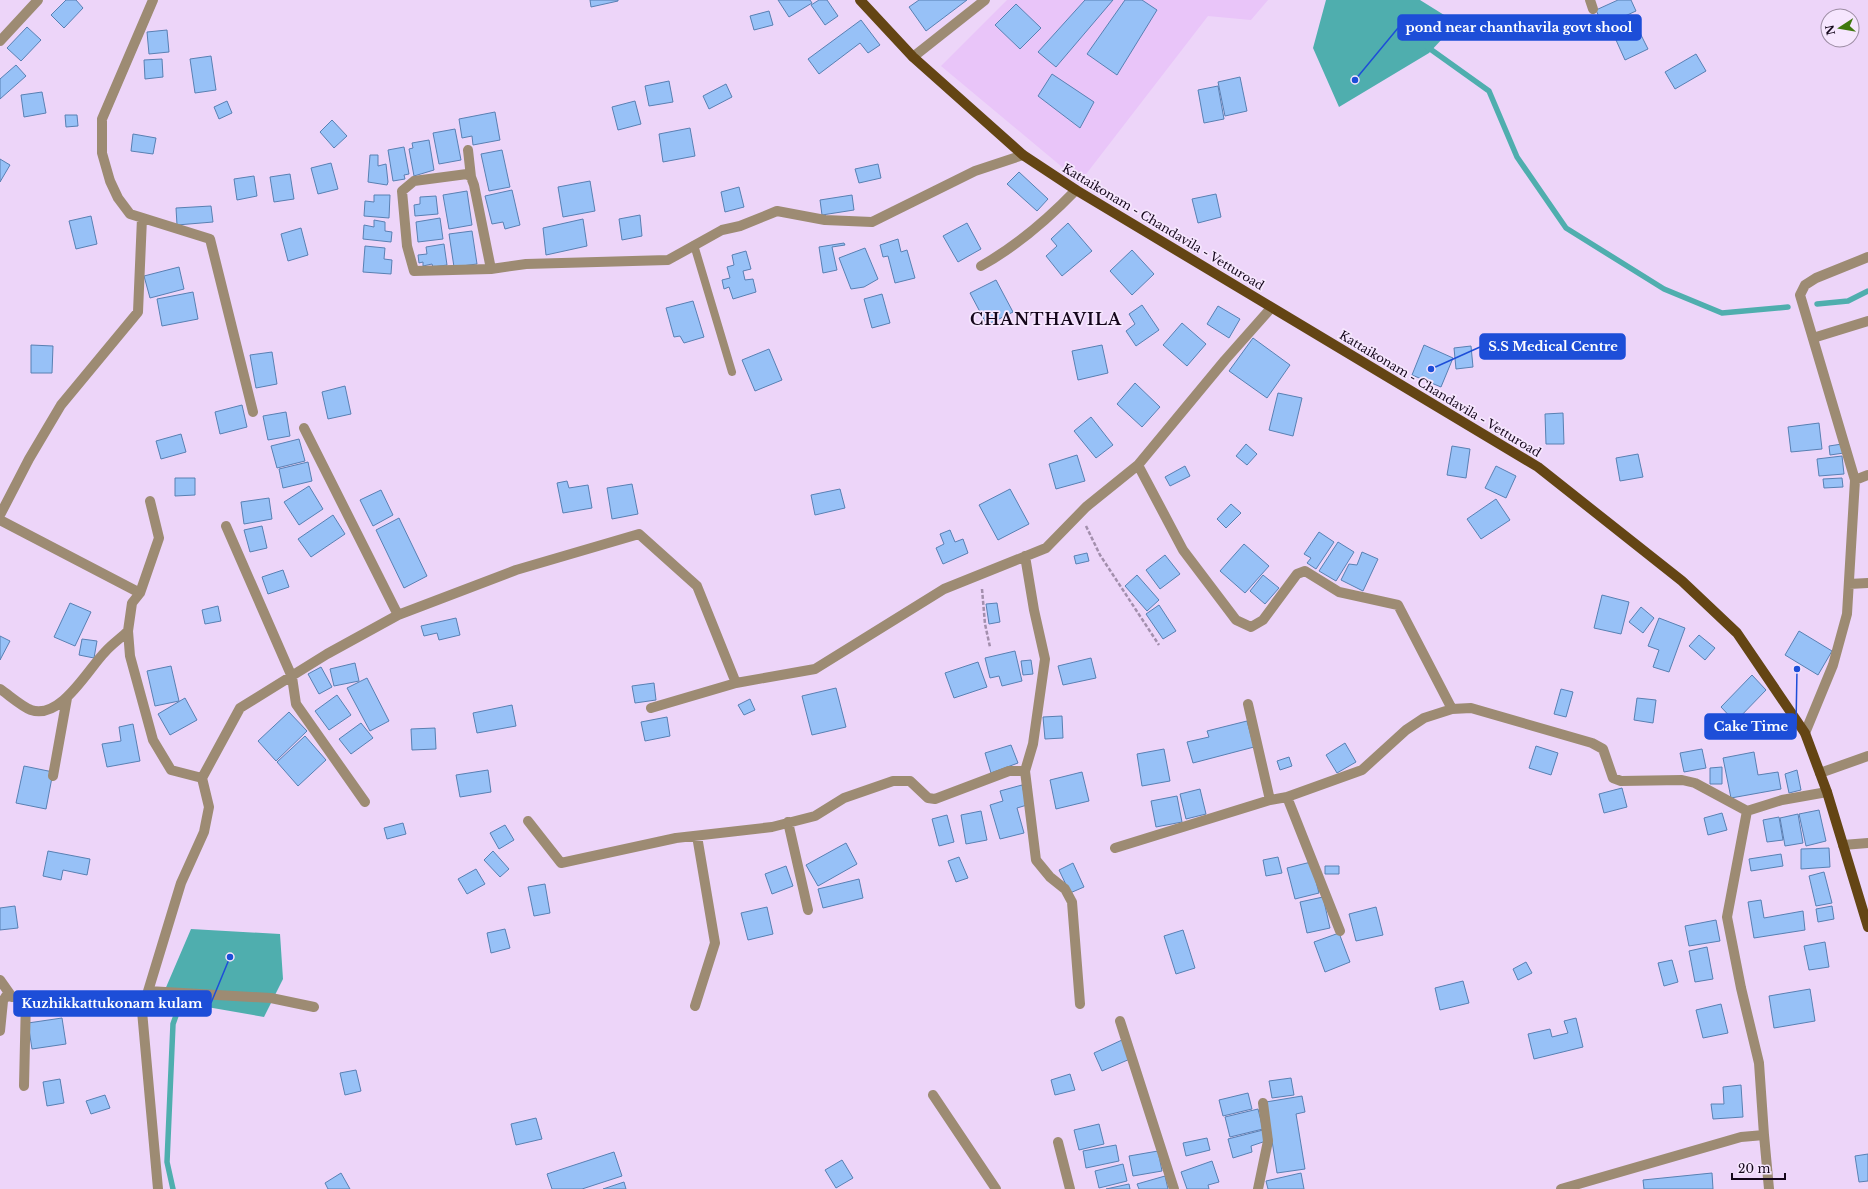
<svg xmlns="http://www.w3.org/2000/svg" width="1868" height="1189" viewBox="0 0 1868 1189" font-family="'Libre Baskerville',serif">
<rect width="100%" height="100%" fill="#edd5f9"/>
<path fill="#e9c5f9" d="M1007,0H1268L1251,20L1208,16L1080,182L941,66Z"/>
<path fill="#4faeae" d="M1326,0H1420L1457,23L1429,53L1339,107L1313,48Z
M191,929L280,934L283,979L264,1017L161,999Z"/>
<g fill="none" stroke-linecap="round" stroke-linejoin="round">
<path stroke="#4faeae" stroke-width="5.5" d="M1426,46L1489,91L1517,157L1566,228L1664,289L1722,313L1788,307
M1817,304L1848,301L1868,291
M173,1189L167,1162L173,1024L183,996"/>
</g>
<path fill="#97c1f7" stroke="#5980b3" d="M66,0H76L83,8L64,28L51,15Z
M590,0H618V1L591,7Z
M778,0H810L812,3L789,17Z
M819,0H827L838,16L825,25L811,5Z
M919,0H967L926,31L909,7Z
M1085,0H1113L1056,67L1038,52Z
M1125,0H1142L1157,10L1117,75L1087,54Z
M1618,0H1631L1636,11L1603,26L1596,10Z
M1016,4L1041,28L1020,49L995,25Z
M769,11L773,25L754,30L750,16Z
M861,20L880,45L868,53L860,43L819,74L808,59Z
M27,27L41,40L21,61L7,48Z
M1638,29L1648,49L1625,60L1616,40Z
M167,30L169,52L149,54L147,32Z
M1696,54L1706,71L1675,89L1665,72Z
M211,56L216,90L195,93L190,59Z
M162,59L163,77L145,79L144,60Z
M16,65L26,76L0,99V79Z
M1052,74L1094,102L1080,128L1038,96Z
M1240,77L1247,111L1225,116L1218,82Z
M669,81L673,102L649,106L645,86Z
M726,84L732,97L709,109L703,96Z
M1218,86L1224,119L1204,123L1198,90Z
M42,92L46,113L24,117L21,95Z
M227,101L232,113L219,119L214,107Z
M635,101L641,124L618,130L612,107Z
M495,112L500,140L473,145L472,136L462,138L459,119Z
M65,115H77L78,126L66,127Z
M332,120L347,136L334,148L320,132Z
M690,128L695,156L663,162L659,134Z
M455,129L461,160L439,164L433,133Z
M133,134L156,138L153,154L131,151Z
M429,140L434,170L414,176L409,149L413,148L412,143Z
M404,147L409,174L404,175L405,179L393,181L388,150Z
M502,150L510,187L489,191L481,154Z
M370,155H378V166L386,164L388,182L387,185L368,182Z
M0,159L10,165L0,182Z
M331,163L338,189L318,194L311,168Z
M878,164L881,178L859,183L855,169Z
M1019,172L1048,199L1037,211L1007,184Z
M290,174L294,199L274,202L270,177Z
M254,176L257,196L237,200L234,179Z
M590,181L595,211L563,217L558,187Z
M739,187L744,207L725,212L721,192Z
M512,190L520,225L505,229L503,222L492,224L485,196Z
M467,191L472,225L449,229L443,195Z
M1216,194L1221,217L1198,223L1192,199Z
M374,195H390L389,218L364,216L365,201L374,202Z
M852,195L854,210L822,215L820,200Z
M436,196L438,214L415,216L414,205L420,204V197Z
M211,206L213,222L177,225L176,208Z
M640,215L642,236L622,240L619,219Z
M91,216L97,244L76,249L69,221Z
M440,218L443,239L418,242L416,222Z
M583,219L587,246L546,255L543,228Z
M374,220L385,222V231L392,232L391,242L363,239L364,225L374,227Z
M967,223L981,249L958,262L943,236Z
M1068,223L1092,251L1062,276L1046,256L1057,246L1051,239Z
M301,228L308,255L288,261L281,234Z
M472,231L477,264L454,267L449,234Z
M898,239L901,252L907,250L915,278L895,283L888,256L883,257L880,245Z
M844,243L845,245L832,247L837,270L823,273L819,247Z
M444,244L447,265L433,267L432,264L423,266V262L419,263L418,255L427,254L426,247Z
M365,246L385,248L384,259L392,260L391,274L363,272Z
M865,248L878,279L864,287L851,289L839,258Z
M1132,250L1154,274L1132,295L1110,271Z
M746,251L751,269L743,271L745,280L753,279L756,292L733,299L729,287L724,289L722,280L730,278L727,267L734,265L732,255Z
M179,267L184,289L150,298L144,276Z
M996,280L1013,312L987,325L970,293Z
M193,292L198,319L162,326L157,299Z
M882,294L890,323L872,328L864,299Z
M693,301L704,337L684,343L680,336L674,337L666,308Z
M1142,305L1159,330L1136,346L1126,331L1135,324L1129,314Z
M1218,306L1240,319L1229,338L1207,324Z
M1182,323L1206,344L1187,366L1163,345Z
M1253,338L1290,365L1267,398L1229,371Z
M31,345L53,346L52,373H31Z
M1102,345L1108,373L1078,380L1072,351Z
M1424,345L1453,358L1441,387L1412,375Z
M1471,346L1473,367L1456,369L1454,348Z
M769,349L782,380L755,391L742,360Z
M272,352L277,384L256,388L250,355Z
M1135,383L1160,407L1142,427L1117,404Z
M345,386L351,414L328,419L322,392Z
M1278,393L1302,398L1293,436L1269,430Z
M242,405L247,427L220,434L215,412Z
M286,412L290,436L268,440L263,416Z
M1563,413L1564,444H1546L1545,414Z
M1091,417L1113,445L1096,458L1074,431Z
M1819,423L1822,449L1791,452L1788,427Z
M181,434L186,452L161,459L156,441Z
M299,439L305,461L277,468L271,446Z
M1246,444L1257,454L1247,465L1236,456Z
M1842,444L1844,453L1830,455L1829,446Z
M1452,446L1470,449L1466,478L1447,475Z
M1638,454L1643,477L1620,481L1616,458Z
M1077,455L1085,481L1056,489L1049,464Z
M1842,456L1844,474L1819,476L1817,459Z
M308,462L312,481L283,488L279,469Z
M1185,466L1190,476L1170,486L1165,477Z
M1496,466L1516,476L1506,498L1485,488Z
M175,478H195V495L175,496Z
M1842,478L1843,487L1824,488L1823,479Z
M567,481L569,488L588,485L592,508L563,513L557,483Z
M632,484L638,514L612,519L607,488Z
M309,486L323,509L299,525L284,502Z
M840,489L845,508L815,515L811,495Z
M1010,489L1029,524L998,540L979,505Z
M381,490L393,515L373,526L360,500Z
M269,498L272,519L244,524L241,502Z
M1496,499L1510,520L1481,539L1467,519Z
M1231,504L1241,513L1226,528L1217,519Z
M333,515L345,534L311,557L298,539Z
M399,518L427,576L404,588L376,530Z
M262,526L267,548L250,552L244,530Z
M950,530L955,542L963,539L968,553L943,564L936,548L944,544L940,534Z
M1319,532L1334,542L1316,569L1307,563L1311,558L1304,554Z
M1338,542L1354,552L1336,581L1319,571Z
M1244,544L1269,566L1245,593L1220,571Z
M1362,552L1378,559L1363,591L1341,580L1349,564L1357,565Z
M1087,553L1089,561L1076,564L1074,556Z
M1165,555L1180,574L1160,589L1146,570Z
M283,570L289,587L268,594L262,577Z
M1137,575L1159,600L1147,611L1125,586Z
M1263,575L1279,588L1265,604L1250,591Z
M1602,595L1629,602L1621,634L1594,628Z
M70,603L91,612L75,646L54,637Z
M997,603L1000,622L989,624L986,604Z
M1159,605L1176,631L1163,639L1146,614Z
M218,606L221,621L205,624L202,610Z
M1641,607L1654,618L1643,633L1629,622Z
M456,618L460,635L439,640L437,633L424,636L421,626Z
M1659,618L1685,628L1669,672L1653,667L1659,650L1648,646Z
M1799,631L1832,651L1818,675L1785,655Z
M1699,635L1715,648L1705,660L1689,646Z
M0,636L10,641L0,660Z
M82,639L97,641L94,658L79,655Z
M1015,651L1022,681L1002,686L999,676L990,678L985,658Z
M1091,658L1096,678L1063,685L1058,666Z
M1031,660L1033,674L1023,675L1021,661Z
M978,662L987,687L954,698L945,673Z
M355,663L359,681L334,686L330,669Z
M171,666L179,701L155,706L147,671Z
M321,667L332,687L319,694L308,674Z
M1752,675L1766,690L1735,722L1721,707Z
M367,678L389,721L370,731L347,688Z
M654,683L656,700L635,703L632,686Z
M836,688L846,727L812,735L802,696Z
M1561,689L1573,692L1566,717L1554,714Z
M337,695L351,715L329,730L315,711Z
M185,698L197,720L170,735L158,714Z
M1637,698L1656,700L1653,723L1634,720Z
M750,699L755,710L744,715L738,705Z
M512,705L516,726L477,733L473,713Z
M289,712L307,731L276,761L258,741Z
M1062,716L1063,738L1045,739L1043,717Z
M667,717L670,736L645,741L641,722Z
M1247,721L1254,747L1193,763L1187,742L1209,737L1207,731Z
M361,723L373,738L351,754L339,739Z
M133,724L140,761L107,767L102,744L121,741L119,727Z
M435,728L436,749L412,750L411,729Z
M305,736L326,760L298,786L277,762Z
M1345,743L1356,762L1337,773L1326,755Z
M1011,745L1018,763L991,773L985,753Z
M1536,746L1558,753L1551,775L1529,768Z
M1164,749L1170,781L1142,786L1137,754Z
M1702,749L1706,768L1684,772L1680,753Z
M1754,752L1758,775L1778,772L1781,789L1731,798L1723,758Z
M1289,757L1292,766L1280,770L1277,761Z
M24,766L53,772L46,809L16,803Z
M1722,767V784H1710V768Z
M488,770L491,792L460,797L456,775Z
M1797,770L1801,790L1789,793L1785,774Z
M1082,772L1089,801L1056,809L1050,780Z
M1022,785L1027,805L1017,808L1024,833L1000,839L990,805L1003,801L1000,791Z
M1622,788L1627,807L1604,813L1599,794Z
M1200,789L1206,814L1186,819L1180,794Z
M1177,796L1182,822L1156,827L1151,801Z
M1819,810L1826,841L1806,846L1799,814Z
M981,811L987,840L966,844L961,815Z
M1722,813L1727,830L1708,835L1704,818Z
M1798,814L1803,843L1785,846L1780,818Z
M947,815L954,842L939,846L932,819Z
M1779,817L1783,840L1767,842L1763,820Z
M403,823L406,834L387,839L384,828Z
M505,825L514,840L499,849L490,833Z
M846,843L857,864L818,886L806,865Z
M1829,848L1830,867L1801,869V849Z
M48,851L90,859L87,875L63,870L61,880L43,876Z
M493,851L509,869L500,877L484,860Z
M1781,854L1783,866L1751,871L1749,859Z
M959,857L968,878L956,882L948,861Z
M1278,857L1282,873L1266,876L1263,860Z
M1311,862L1319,893L1295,899L1287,868Z
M1073,863L1084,887L1070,893L1059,870Z
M786,866L793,886L772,894L765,874Z
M1325,866H1339V874H1325Z
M476,869L485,884L467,894L458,879Z
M1824,872L1832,903L1816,906L1809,876Z
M859,879L863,898L823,908L818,889Z
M545,884L550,913L534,916L528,887Z
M1323,897L1330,928L1307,933L1300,902Z
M1761,900L1764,918L1803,911L1805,930L1754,938L1748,902Z
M15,906L18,928L0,930V908Z
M1832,906L1834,919L1818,922L1816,909Z
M767,907L773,934L748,940L741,913Z
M1376,907L1383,935L1356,941L1349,914Z
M1716,920L1720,941L1689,946L1685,926Z
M505,929L510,948L491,953L487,933Z
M1183,930L1195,968L1176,974L1164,936Z
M1339,933L1350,962L1325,972L1314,942Z
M1825,942L1829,967L1809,970L1804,946Z
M1707,947L1713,979L1695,982L1689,951Z
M1672,960L1678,982L1664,986L1658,963Z
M1526,962L1532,973L1518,980L1513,969Z
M1463,981L1469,1003L1440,1010L1435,988Z
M1810,989L1815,1021L1774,1028L1769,996Z
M1721,1004L1728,1033L1703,1038L1696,1010Z
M62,1018L66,1044L32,1049L28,1023Z
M1576,1018L1583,1047L1534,1059L1528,1034L1550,1029L1552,1037L1568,1033L1564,1021Z
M1122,1040L1130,1059L1102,1071L1094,1053Z
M356,1070L361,1091L345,1095L340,1073Z
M1070,1074L1075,1090L1055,1095L1051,1080Z
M1291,1078L1294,1095L1272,1098L1269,1081Z
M60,1079L64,1103L47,1106L43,1082Z
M1741,1085L1743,1117L1713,1119L1711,1104H1724L1723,1087Z
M1248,1093L1252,1109L1223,1116L1219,1100Z
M105,1095L110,1108L91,1114L86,1101Z
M1302,1096L1305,1112L1296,1114L1305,1169L1277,1173L1266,1102Z
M1258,1109L1263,1129L1230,1137L1225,1117Z
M536,1118L542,1139L516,1145L511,1124Z
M1099,1124L1104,1144L1079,1150L1074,1130Z
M1263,1130L1266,1141L1251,1146L1252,1152L1233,1158L1228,1139Z
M1207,1138L1210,1150L1186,1156L1183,1143Z
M1116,1145L1119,1161L1086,1168L1083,1151Z
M1158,1151L1162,1171L1133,1176L1129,1156Z
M614,1152L622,1176L582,1189H552L547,1174Z
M1868,1154V1181L1859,1182L1855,1156Z
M842,1160L853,1178L836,1188L825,1170Z
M1212,1161L1219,1182L1208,1185L1209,1189H1187L1181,1172Z
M1123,1164L1127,1181L1099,1188L1095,1171Z
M341,1173L350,1189H328L325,1183Z
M1301,1173L1304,1189H1268L1266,1181Z
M1712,1173L1713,1189H1644L1643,1180Z
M1165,1176L1168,1189H1139L1137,1184Z
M624,1182L626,1189H603Z
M1129,1184L1130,1189H1106Z"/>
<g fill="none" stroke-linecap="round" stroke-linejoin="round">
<path stroke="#a38fad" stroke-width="2.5" stroke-dasharray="4 2" stroke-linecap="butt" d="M1086,526L1100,555L1159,645
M982,589L985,624L990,647"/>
<path stroke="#9d8b73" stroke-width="8" d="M694,245L732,372"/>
<path stroke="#9d8b73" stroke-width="10" d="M153,0L102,119V153L110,181L118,198L130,214L210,239L253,412
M1590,0L1593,9
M0,41L38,0
M913,57L985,0
M468,150L471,177
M981,266C1017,246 1047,220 1076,190
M491,269L414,271L407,246L402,191L414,181L467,174L471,177L474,185L491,269L526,264L668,260L722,230L740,226L777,211L825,220L872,222L975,171L1023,155
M1813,338L1868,321
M304,428L398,615
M1138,465L1183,550L1236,620L1251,627L1263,620L1297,574L1305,571L1339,592L1398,605L1452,709
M1855,480L1800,295L1805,285L1816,278L1868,257
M150,501L159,538L140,593L132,603L128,631L130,656L153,740L171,770L202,778
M0,515L29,459L61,405L138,312L142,218
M0,520L140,593
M226,526L292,677L296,704L365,802
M1849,584L1868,583
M0,689C9,695 21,706 31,710C61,720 88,669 105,652C112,644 121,638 128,631
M1248,704L1270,800L1287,797L1340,931
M651,708L736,683
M1805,733L1833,665L1847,614L1855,480L1868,475
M1025,771L1033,744L1045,659L1034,610L1025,556
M1820,773L1868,756
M53,776L67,698
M1287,797L1362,770L1406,730L1424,718L1452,709L1471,708L1592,743L1603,749L1613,778L1621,781L1682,780L1695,783L1747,811
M528,821L561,863L676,838L772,827L815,816L844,798L893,781H910L928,798L935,799L1009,771H1025L1036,860L1050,877L1065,889L1072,902L1080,1004
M788,822L808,910
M1843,845L1868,843
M1115,848L1270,800
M0,980L12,997
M148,991L271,998L314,1007
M695,1006L715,943L697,836
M1120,1021L1174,1189
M0,1031L3,1001L6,996L142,1011
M24,1086L26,998
M933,1095L996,1189
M1764,1135L1769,1189
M1058,1142L1070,1189
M158,1189L142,1011L181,883L204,832L209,807L202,778L240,708L327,654L398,615L516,570L639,534L697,586L736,683L815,669L944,589L1046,548L1086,507L1138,465L1225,360L1271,308
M1258,1189L1268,1141L1263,1103
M1561,1189L1741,1137L1764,1135L1759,1063L1741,988L1727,917L1747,811L1782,800L1827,792"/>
<path stroke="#644514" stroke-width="10" d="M860,0L913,57L1023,155L1076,190L1538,467L1682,581L1737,633L1805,733L1827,792L1868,927"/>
</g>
<g text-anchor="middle" stroke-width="3.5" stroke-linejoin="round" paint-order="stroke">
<g font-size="12" fill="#14061a" stroke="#f6e6fe">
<text transform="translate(1163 227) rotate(31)" y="4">Kattaikonam - Chandavila - Vetturoad</text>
<text transform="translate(1440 394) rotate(31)" y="4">Kattaikonam - Chandavila - Vetturoad</text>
</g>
<g font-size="16" font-weight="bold" letter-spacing="1" fill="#14061a" stroke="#f6e6fe">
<text x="1046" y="325">CHANTHAVILA</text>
</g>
</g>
<path fill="none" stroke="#1d4ed8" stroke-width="1.5" d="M1355 80L1398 28M1431 369L1480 347M1797 669L1796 726M230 957L211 1003"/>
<g fill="#1d4ed8" stroke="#f6e6fe" stroke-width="1.5">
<circle cx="1355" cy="80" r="4"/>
<circle cx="1431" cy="369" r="4"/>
<circle cx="1797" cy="669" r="4"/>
<circle cx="230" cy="957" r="4"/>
</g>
<g fill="#1d4ed8" stroke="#1d4ed8" stroke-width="1.5">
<rect x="1398" y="15" width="243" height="25" rx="4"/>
<rect x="1480" y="334" width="145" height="25" rx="4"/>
<rect x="1705" y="714" width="91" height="25" rx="4"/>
<rect x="14" y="991" width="197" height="25" rx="4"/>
</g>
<g font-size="13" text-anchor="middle" font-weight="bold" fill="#fff">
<text x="1519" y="32">pond near chanthavila govt shool</text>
<text x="1553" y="351">S.S Medical Centre</text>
<text x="1751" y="731">Cake Time</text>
<text x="112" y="1008">Kuzhikkattukonam kulam</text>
</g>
<g transform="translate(1840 28) rotate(258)"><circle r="19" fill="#f6e6fe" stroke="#9c8ca3"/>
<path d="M0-3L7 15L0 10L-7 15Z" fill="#3f780e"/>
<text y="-6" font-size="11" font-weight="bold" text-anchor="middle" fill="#14061a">N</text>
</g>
<path d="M1732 1173v6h53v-6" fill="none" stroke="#14061a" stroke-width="2"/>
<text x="1738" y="1173" font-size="12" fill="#14061a" stroke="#f6e6fe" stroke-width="3" paint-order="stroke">20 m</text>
</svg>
